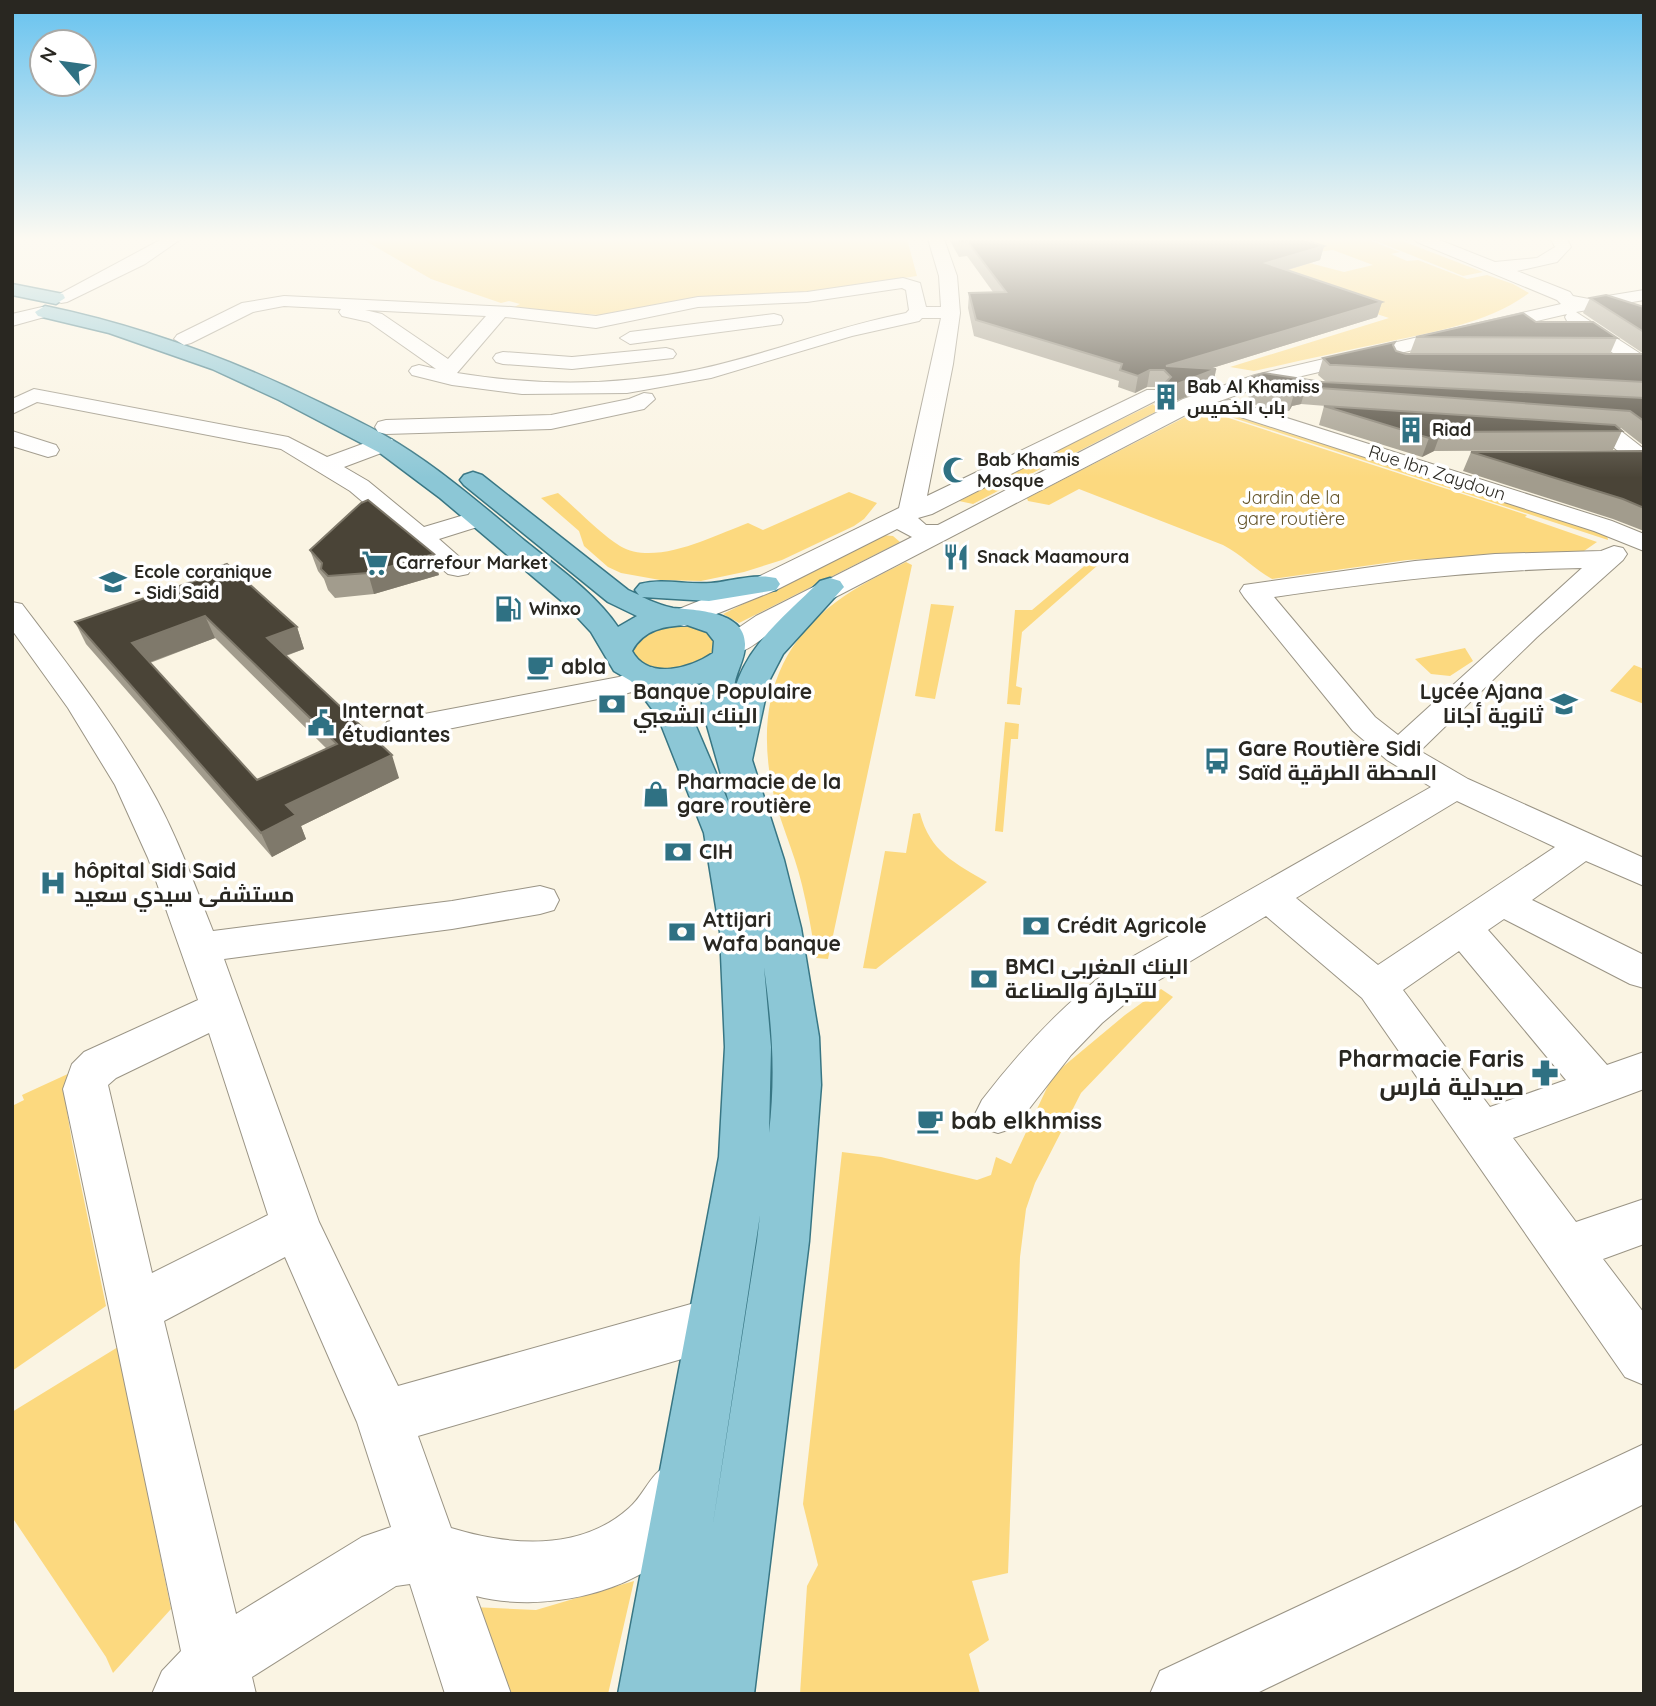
<svg xmlns="http://www.w3.org/2000/svg" width="1656" height="1706" viewBox="0 0 1656 1706" font-family="Quicksand,Cairo,sans-serif">
<rect width="100%" height="100%" fill="#faf4e3"/>
<path fill="#fcd97f" d="M366,239H907L917,276L812,292L697,297L613,316L521,309L514,307L520,304L509,301L501,303L431,279L369,243Z
M1284,239H1366L1400,252L1391,254L1407,261L1418,260L1467,279L1487,275L1513,284L1529,293C1488,323 1436,331 1387,342C1343,351 1299,361 1254,371L1230,367L1389,318L1266,278L1298,260L1344,272L1373,265L1333,250L1316,252Z
M1371,239H1397L1483,272L1463,276Z
M1155,403L1153,405L1163,408L1069,456L1055,452Z
M1213,404L1594,528L1607,535L1608,540L1203,408Z
M1201,409L1527,515L1525,517L1597,542L1584,551L1407,560L1272,579C1254,569 1241,554 1223,545L1079,489L1049,505L1028,501L1027,498Z
M1039,460L1050,464L973,504L959,501Z
M849,492L877,503L864,519L854,526L782,560L744,572L701,581L660,580L621,573L608,567L584,546L579,531L541,498L558,493C578,510 598,532 620,546C655,567 713,536 748,523L763,530Z
M882,535L893,536L900,542L739,623L723,614Z
M1090,557L1101,560L1098,565L1022,632L1016,686L1022,688L1020,705L1007,704L1015,610H1032L1088,563Z
M906,562L912,565L828,959L816,958C812,934 808,909 802,885C794,850 777,817 771,782C758,710 775,647 836,602C857,586 882,574 906,562Z
M931,604L954,606L935,699L915,696Z
M665,625C690,625 698,623 717,641L712,656C706,659 699,665 692,667C673,673 639,672 633,649L642,635Z
M1465,648L1473,661L1450,676L1431,674L1415,659Z
M1634,665L1644,669V704L1610,691Z
M1005,722L1019,724L1018,739H1011L1003,832L995,831Z
M920,813C930,852 955,863 987,882L876,969L863,968L885,851L906,853L913,814Z
M1161,989L1173,997L1081,1093L1035,1183L1026,1209L1020,1257L1008,1573L972,1581L989,1640L969,1654L980,1694H800L807,1586L818,1565L803,1504L842,1152L881,1157L977,1180L991,1175L996,1157L1011,1164L1053,1075L1125,1015Z
M83,1067L64,1093L72,1142L106,1306L12,1371V1106L24,1100L22,1095Z
M118,1347L171,1609L113,1673L106,1657L12,1517V1412Z
M634,1581L608,1694H508L473,1607L536,1610Z"/>
<g fill="none" stroke-linecap="round" stroke-linejoin="round">
<g stroke="#9a9485" stroke-width="2">
<path id="minor" d="M162,239H181L145,264L67,302L61,303L52,298Z
M928,239H944L957,276L960,313L953,364L927,496L1147,390H1161L1165,394L1161,398L932,514L918,518L926,525H938L1183,399L1255,375L1561,304L1557,300L1417,242L1415,239H1437L1495,262L1537,258L1555,247L1551,239H1567L1571,247L1557,262L1517,271L1570,292L1573,296L1589,299L1644,290V300L1576,312L1644,356V368L1633,367L1567,321L1565,317L1567,314L1268,384L1197,409L776,628C759,640 742,659 719,653L715,647L719,641L756,616L912,537L897,529L776,590L694,623L684,626L674,623L670,617L674,611L756,578L899,508L941,318H922L919,321L852,336L711,378L627,393L522,394L452,385L412,375L409,371L412,367L419,365L436,369L369,322L342,316L339,312L341,309L284,306L253,312L191,343L184,345L174,339L177,335L242,303L284,296L511,307L596,316L698,297L807,292L903,278L920,283L926,307H941L939,276ZM902,288L906,290L909,310L906,313C834,327 767,355 695,370C617,386 536,386 457,373L505,317L596,328L698,307L807,302ZM365,310L486,316L448,359L382,314Z
M42,307L48,308L51,312L48,316L12,326V314Z
M774,314L781,316L783,320L781,324L630,344L620,338L630,332Z
M666,348L673,350L676,354L673,358L572,369L503,364L496,362L493,358L496,354L503,352L572,357Z
M34,389L288,437L327,457L376,439H392L395,444L392,449L344,467L368,481L424,527L481,510L490,513L494,518L490,523L439,539L472,568L468,574L458,576L448,574L350,491L281,449L37,402L12,414V399Z
M644,393L652,394L655,399L644,409L551,429L386,434L378,432L375,427L378,422L386,420L551,415L629,399Z
M1230,400L1612,521L1644,534V551L1594,531L1222,411L1219,406L1222,401Z
M1570,426L1621,431L1644,449V467L1635,465L1607,442L1562,438L1559,433L1562,428Z
M12,431L56,445L59,450L56,455L48,457L12,446Z
M1614,546L1623,548L1627,554L1623,560L1537,637L1420,751L1468,779L1644,858V886L1586,861L1532,900L1644,955V988L1630,984L1504,919L1488,930L1607,1065L1644,1052V1089L1513,1138L1576,1222L1644,1199V1244L1603,1259L1644,1313V1385L1625,1377L1362,998L1266,916L1139,992L1102,1023L1071,1055L1014,1128L998,1133L982,1128L975,1114L982,1100C1020,1051 1060,1007 1109,970L1431,787L1387,760L1353,731L1244,597L1240,591L1244,585L1415,561L1495,554L1601,551ZM1582,568L1398,735L1375,717L1274,597C1377,582 1478,570 1582,568ZM1457,801L1555,847L1378,965L1296,898ZM1459,951L1566,1080L1490,1107L1403,990Z
M12,602L22,604C66,662 111,720 148,784C175,830 193,881 213,931L452,901L540,886L554,890L559,900L554,910L540,914L452,929L224,959L319,1222L398,1386L716,1297L735,1305L742,1323L735,1341L716,1349L418,1436L451,1528C510,1546 580,1552 629,1508C641,1498 649,1479 659,1471C664,1467 673,1465 679,1463L700,1471L708,1492C701,1510 693,1529 680,1543C634,1595 540,1613 476,1596L511,1694H445L410,1584L396,1586L252,1677L256,1694H152L162,1671L181,1651L63,1089L72,1064L84,1052L198,1000L148,858L115,785L68,708L12,630ZM209,1033L268,1215L152,1273L108,1085L116,1078ZM285,1257L357,1422L391,1527L362,1537L236,1614L164,1321Z
M643,666L654,668L658,675C651,686 640,690 628,693L398,739L387,736L382,729L387,722L398,719L619,677Z
M1644,1444V1504L1517,1568L1255,1694H1150L1160,1671Z"/>
</g>
<g stroke="#387684" stroke-width="3">
<path id="major" d="M12,284L63,294L65,298L56,304L12,295Z
M45,306C141,326 231,359 319,402C346,415 374,428 399,444C444,472 484,507 525,541C557,567 594,592 618,627L637,616L608,602L464,485L460,480L464,475L473,472L482,475L628,590L639,595L635,590L640,584C663,578 687,585 711,583C732,581 755,573 776,578L780,584L776,590L709,601L642,597C651,601 663,606 673,608C695,610 746,611 745,645C745,662 733,675 734,693C745,646 787,614 820,581L830,578L840,581L844,587L783,654L769,681L752,760L784,860L801,928L819,1037L821,1085L809,1241L754,1694H618L719,1157L725,1047L720,932L704,833L658,717L631,681L614,671L591,632L564,603L440,498L380,453L279,400L212,369L109,333L38,316L35,312ZM687,625L707,632L714,641L713,653C691,668 648,681 632,651C644,629 665,626 687,625ZM702,683V708L730,806L692,717L673,688ZM764,967C772,1026 776,1073 769,1133L771,1047ZM760,1215L757,1241L712,1530Z"/>
</g>
<use href="#minor" fill="#fff" fill-rule="evenodd"/>
<use href="#major" fill="#8cc7d6" fill-rule="evenodd"/>
</g>
<path fill="#a29c8d" fill-rule="evenodd" d="M949,239H1302L1324,246L1320,260L1288,270L1382,302L1377,317L1209,369H1216L1213,386L1168,404L1161,401L1163,389L1161,387H1147L1135,393L1118,387L1119,381L974,336L968,308L969,293L993,292L967,256L959,257Z
M1590,298L1644,307V354L1583,313Z
M1536,322L1617,338L1610,354H1644V446L1621,428H1618L1622,431L1613,450L1434,451L1422,457L1319,425L1324,406H1326L1301,404L1292,406L1289,411L1270,410L1250,403L1248,394L1252,377L1331,382L1325,381L1318,375L1323,358L1395,342L1393,346L1396,351L1406,354L1410,353L1416,337Z
M1644,451V531L1613,519L1463,471L1471,452Z
M310,550L439,575L374,594L335,598L328,590L324,579L318,571Z
M199,574L297,627L304,649L286,656L399,778L301,826L306,839L272,857L86,644L75,622L201,578ZM215,638L327,749L257,780L150,663Z"/>
<path fill="#7f796b" d="M1324,246L1320,260L1262,277L1266,263Z
M1382,302L1377,317L1170,381L1171,377L1166,366Z
M1216,369L1213,386L1168,404L1172,386Z
M1150,370L1147,387L1135,393L1138,376Z
M1306,387L1301,404L1292,406L1289,411L1294,394L1297,389Z
M1441,432L1434,451L1422,457L1429,438Z
M434,554L439,575L374,594L368,573Z
M205,616L215,638L142,665L132,643Z
M297,627L304,649L275,659L267,638Z
M392,755L399,778L301,826L306,839L272,857L261,833L286,805Z"/>
<path fill="#4a4437" stroke="#7f796b" stroke-width="2" fill-rule="evenodd" d="M958,239H1302L1324,246L1266,263L1382,302L1166,366L1216,369L1172,386L1164,384L1171,377L1164,370H1150L1138,376L1120,370L1122,364L976,320L969,293L1006,292L968,242L960,243Z
M1606,295L1644,307V332L1590,298Z
M1523,313L1536,322H1593L1617,338L1416,337Z
M1395,342L1393,345L1396,351L1406,354H1644V382L1336,365H1330L1323,358Z
M1264,373L1322,382L1644,398V421L1630,411L1306,387L1297,389L1294,394L1275,392L1254,386L1252,377Z
M1324,406L1615,425L1622,431L1441,432L1429,438Z
M1644,451V508L1623,499L1471,452Z
M368,500L434,554L368,573L328,576L321,569L322,563L310,550L361,503Z
M227,564L297,627L267,638L392,755L286,805L296,815L261,833L75,622L203,578L199,574ZM205,616L337,744L257,780L132,643Z"/>
<linearGradient id="sky" x2="0" y2="1"><stop stop-color="#66c2ef"/><stop offset="0.5" stop-color="#fdfaf2"/><stop offset="1" stop-color="#fdfaf2" stop-opacity="0"/></linearGradient>
<rect width="1656" height="478" fill="url(#sky)"/>
<defs>
<g id="building-bare" transform="scale(2.1)"><path d="M-4-6H4V6H1V3H-1V6H-4ZM-2.5-4.3h1.7v1.8h-1.7ZM.8-4.3h1.7v1.8H.8ZM-2.5-1h1.7V.8h-1.7ZM.8-1h1.7V.8H.8Z" fill="#2f7183" stroke="#fff" stroke-width="2.5" paint-order="stroke"/></g>
<g id="mosque-bare" transform="scale(2.1)"><path d="M3.5-4.9A6 6 0 1 0 3.5 4.9A5 5 0 1 1 3.5-4.9Z" fill="#2f7183" stroke="#fff" stroke-width="2.5" paint-order="stroke"/></g>
<g id="restaurant-bare" transform="scale(2.1)"><path d="M-5-6h1v4h1v-4h1v4h1v-4h1v5L-1.5 .5V6h-2V.5L-5-1ZM5-6V6H3V1.5H1.5Q1.5-4 5-6Z" fill="#2f7183" stroke="#fff" stroke-width="2.5" paint-order="stroke"/></g>
<g id="supermarket-bare" transform="scale(2.1)"><path d="M-6-5.5h2.5l.6 2H6L4.5 2H-2.5L-4.4-4H-6ZM-1.5 3.2a1.3 1.3 0 1 0 .1 0ZM3 3.2a1.3 1.3 0 1 0 .1 0Z" fill="#2f7183" stroke="#fff" stroke-width="2.5" paint-order="stroke"/></g>
<g id="school-bare" transform="scale(2.1)"><path d="M0-5L7-2L0 1L-7-2ZM-4 1L0 2.5L4 1V4Q0 6-4 4Z" fill="#2f7183" stroke="#fff" stroke-width="2.5" paint-order="stroke"/></g>
<g id="fuel-bare" transform="scale(2.1)"><path d="M-5.5-6h7V0h2V4h1.3V-2.5L3-4.5l.8-.8L6-3V5H2.5V1h-1V6h-7ZM-4.2-4.7v3.2H.2V-4.7Z" fill="#2f7183" stroke="#fff" stroke-width="2.5" paint-order="stroke"/></g>
<g id="cafe-bare" transform="scale(2.1)"><path d="M-5.5-4.5H6V0H3Q3 3.5 0 3.5H-2.5Q-5.5 3.5-5.5 0ZM3-3.2v2h1.7v-2ZM-6 4.5H4V6H-6Z" fill="#2f7183" stroke="#fff" stroke-width="2.5" paint-order="stroke"/></g>
<g id="bank-bare" transform="scale(2.1)"><path d="M-6-4H6V4H-6ZM0-2.3a2.3 2.3 0 1 0 0 4.6a2.3 2.3 0 1 0 0-4.6Z" fill="#2f7183" stroke="#fff" stroke-width="2.5" paint-order="stroke"/></g>
<g id="university-bare" transform="scale(2.1)"><path d="M0-5L7-2L0 1L-7-2ZM-4 1L0 2.5L4 1V4Q0 6-4 4Z" fill="#2f7183" stroke="#fff" stroke-width="2.5" paint-order="stroke"/></g>
<g id="civic-bare" transform="scale(2.1)"><path d="M-.6-6.5H3V-4.5H.6V-3L4-1V1h2V6H-6V1h2V-1L-.6-3ZM-1.2 2.5V6h2.4V2.5Z" fill="#2f7183" stroke="#fff" stroke-width="2.5" paint-order="stroke"/></g>
<g id="bus-bare" transform="scale(2.1)"><path d="M-5-6H5V4H4V6H2V4H-2V6H-4V4H-5ZM-3.5-4V0h7V-4ZM-3.5 1.2v1.5H-2V1.2ZM2 1.2v1.5H3.5V1.2Z" fill="#2f7183" stroke="#fff" stroke-width="2.5" paint-order="stroke"/></g>
<g id="shop-bare" transform="scale(2.1)"><path d="M-5-2.5h2.3a2.7 3.5 0 0 1 5.4 0H5L5.5 6h-11ZM-1.5-2.5h3a1.5 2.3 0 0 0-3 0Z" fill="#2f7183" stroke="#fff" stroke-width="2.5" paint-order="stroke"/></g>
<g id="hospital-bare" transform="scale(2.1)"><path d="M-5-5h3v3.5h4V-5h3V5h-3V1.5h-4V5h-3Z" fill="#2f7183" stroke="#fff" stroke-width="2.5" paint-order="stroke"/></g>
<g id="pharmacy-bare" transform="scale(2.1)"><path d="M-2-6h4v4h4v4h-4v4h-4v-4h-4v-4h4Z" fill="#2f7183" stroke="#fff" stroke-width="2.5" paint-order="stroke"/></g>
</defs>
<g fill-rule="evenodd">
<use href="#building-bare" x="1166" y="397"/>
<use href="#building-bare" x="1411" y="430"/>
<use href="#mosque-bare" x="956" y="470"/>
<use href="#restaurant-bare" x="956" y="557"/>
<use href="#supermarket-bare" x="375" y="563"/>
<use href="#school-bare" x="113" y="582"/>
<use href="#fuel-bare" x="508" y="609"/>
<use href="#cafe-bare" x="540" y="667"/>
<use href="#bank-bare" x="612" y="704"/>
<use href="#university-bare" x="1564" y="704"/>
<use href="#civic-bare" x="321" y="723"/>
<use href="#bus-bare" x="1217" y="761"/>
<use href="#shop-bare" x="656" y="794"/>
<use href="#bank-bare" x="678" y="852"/>
<use href="#hospital-bare" x="53" y="883"/>
<use href="#bank-bare" x="1036" y="926"/>
<use href="#bank-bare" x="682" y="932"/>
<use href="#bank-bare" x="984" y="979"/>
<use href="#pharmacy-bare" x="1545" y="1073"/>
<use href="#cafe-bare" x="930" y="1121"/>
</g>
<g text-anchor="middle" stroke-width="7" stroke-linejoin="round" paint-order="stroke">
<g font-size="18" font-weight="bold" fill="#292721" stroke="#fff" text-anchor="start">
<text x="1187" y="393">Bab Al Khamiss<tspan x="1187" dy="21">باب الخميس</tspan></text>
<text x="1432" y="436">Riad</text>
<text x="977" y="466">Bab Khamis<tspan x="977" dy="21">Mosque</tspan></text>
<text x="977" y="563">Snack Maamoura</text>
<text x="396" y="569">Carrefour Market</text>
<text x="134" y="578">Ecole coranique<tspan x="134" dy="21">- Sidi Said</tspan></text>
<text x="529" y="615">Winxo</text>
</g>
<g font-size="18" fill="#292721" stroke="#fff">
<text transform="translate(1437 473) rotate(18)" y="6">Rue Ibn Zaydoun</text>
</g>
<g font-size="18" fill="#635328" stroke="#fff">
<text x="1291" y="504">Jardin de la<tspan x="1291" dy="21">gare routière</tspan></text>
</g>
<g font-size="21" font-weight="bold" fill="#292721" stroke="#fff" text-anchor="start">
<text x="561" y="674">abla</text>
<text x="633" y="699">Banque Populaire<tspan x="633" dy="24">البنك الشعبي</tspan></text>
<text x="1543" y="699" text-anchor="end">Lycée Ajana<tspan x="1543" dy="24">ثانوية أجانا</tspan></text>
<text x="342" y="718">Internat<tspan x="342" dy="24">étudiantes</tspan></text>
<text x="1238" y="756">Gare Routière Sidi<tspan x="1238" dy="24">Saïd المحطة الطرقية</tspan></text>
<text x="677" y="789">Pharmacie de la<tspan x="677" dy="24">gare routière</tspan></text>
<text x="699" y="859">CIH</text>
<text x="74" y="878">hôpital Sidi Said<tspan x="74" dy="24">مستشفى سيدي سعيد</tspan></text>
<text x="703" y="927">Attijari<tspan x="703" dy="24">Wafa banque</tspan></text>
<text x="1057" y="933">Crédit Agricole</text>
<text x="1005" y="974">BMCI البنك المغربي<tspan x="1005" dy="24">للتجارة والصناعة</tspan></text>
</g>
<g font-size="24" font-weight="bold" fill="#292721" stroke="#fff" text-anchor="end">
<text x="1524" y="1067">Pharmacie Faris<tspan x="1524" dy="28">صيدلية فارس</tspan></text>
<text x="951" y="1129" text-anchor="start">bab elkhmiss</text>
</g>
</g>
<rect width="1656" height="1706" fill="none" stroke="#292721" stroke-width="28"/>
<g transform="translate(63 63) rotate(299)"><circle r="33" fill="#ffffff" stroke="#a9a9a6" stroke-width="2"/>
<path d="M0-5L12 26L0 18L-12 26Z" fill="#2f7183"/>
<text y="-10" font-size="19" font-weight="bold" text-anchor="middle" fill="#292721">N</text>
</g>
</svg>
